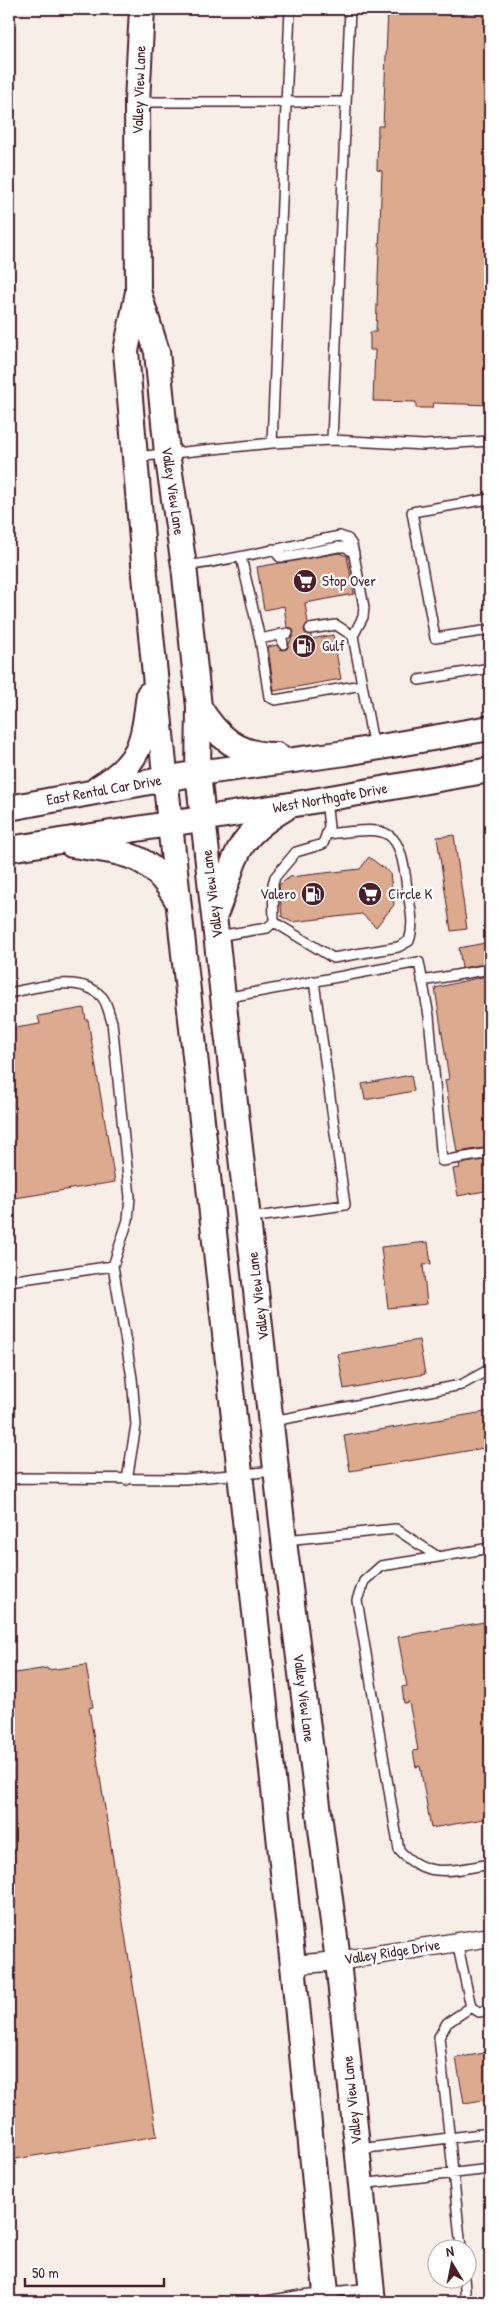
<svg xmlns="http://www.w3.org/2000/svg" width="499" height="2311" viewBox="0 0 499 2311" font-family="'Patrick Hand',sans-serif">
<rect width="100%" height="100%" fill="#f8eee8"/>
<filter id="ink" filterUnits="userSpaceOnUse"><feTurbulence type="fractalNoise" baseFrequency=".02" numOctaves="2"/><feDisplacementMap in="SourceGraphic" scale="10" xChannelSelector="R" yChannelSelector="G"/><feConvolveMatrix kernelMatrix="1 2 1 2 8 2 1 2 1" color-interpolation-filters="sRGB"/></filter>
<g filter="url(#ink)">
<path fill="#dcaa8e" stroke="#4a1f2b" d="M388,9H490V405L433,403L432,408H416V402L373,401L375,350H370V332H376L382,171L377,170L378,126H383Z
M339,553L347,556L354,594L305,603L308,623L304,629L305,633L311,635V639L333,635L341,679L274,691L268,647L277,645L281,650L287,649L294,632L292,628L287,627L284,606L264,610L257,567Z
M454,835L467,929L451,931L437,837Z
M369,857L390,873L394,905L376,927L362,914L292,922L282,917L279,885L290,877L360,869Z
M490,942V963L462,968L459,948Z
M490,975V1147L457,1152L445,1080L449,1079L435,988Z
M84,1008L86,1020H88L115,1182L9,1199V1029L40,1024L38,1016Z
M411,1075L414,1091L365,1100L362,1084Z
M490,1159V1190L458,1196L453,1169L460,1168L459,1164Z
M428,1242L431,1264L423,1265L427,1304L388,1308L381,1247Z
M419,1340L425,1374L344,1389L338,1354Z
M490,1411V1447L350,1471L344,1436Z
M490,1621V1818L431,1828L420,1766L416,1767L413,1751L418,1750L409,1702L404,1703L402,1687L407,1686L398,1637Z
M86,1665L93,1707L89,1708L157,2136L9,2160V1674L47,1668L48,1670Z
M490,2052V2099L464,2103L456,2058Z"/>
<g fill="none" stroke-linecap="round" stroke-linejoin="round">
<g stroke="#4a1f2b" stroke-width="12">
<path id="service" d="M137,102H345
M332,440L350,9
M272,443L290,9
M135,457L272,443L332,440L424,445L490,441
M490,505L489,499L412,512L435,638L490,630
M273,549L280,557H285L338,547H346L354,553
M241,557L260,639L269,697L275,700L362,685
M186,566C238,559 288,546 340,536L348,539L352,545L364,607L363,617L353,636L374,748
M310,629L336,625L353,636
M281,634L283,644
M260,639L288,633
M419,680L490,668
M274,922L333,958L398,947L409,941C415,924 410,906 407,888C399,822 388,828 327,834
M217,936L267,928L274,922L273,884L275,877L296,852L323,844L329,827L326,800
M422,981L490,969
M9,993C36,988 80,973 102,997C107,1002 109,1014 112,1022L130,1197L128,1220L113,1266
M224,998L419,962L429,1016L442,1161L490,1153
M249,1218L345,1205L314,981
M9,1281L113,1266L132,1378L136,1425L127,1480
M273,1421L461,1385L490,1369
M9,1480L20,1478L185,1479L275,1471
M285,1540L396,1529L438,1557L490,1548
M438,1557L381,1566L364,1581L357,1600L399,1850C426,1880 455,1870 490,1864
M457,1942L471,2007L447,2023L439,2037L461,2248
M471,2007L479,2012L490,2010
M359,2149L490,2133
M361,2184L490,2169
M464,2278L466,2302
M261,2302L302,2295L371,2288"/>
</g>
<g stroke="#4a1f2b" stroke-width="21">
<path id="minor" d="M293,1965L338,1961L490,1937"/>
</g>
<g stroke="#4a1f2b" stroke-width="28">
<path id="secondary" d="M142,9L137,102L138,292L126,351L145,575L170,824L293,1965L327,2302
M139,294L157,352L167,453L184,566L199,707L198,773L203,818L285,1549L338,1961L373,2302
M199,707C217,737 239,756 277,755
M98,788C142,762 143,741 149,694
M9,808L198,773L346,753L490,728
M72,845C123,853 149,851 177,900
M9,849L290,805L490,770
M216,912C237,860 230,841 284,809"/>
</g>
<use href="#service" stroke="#fff" stroke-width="9"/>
<use href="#minor" stroke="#fff" stroke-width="18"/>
<use href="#secondary" stroke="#fff" stroke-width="24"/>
</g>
</g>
<defs>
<g id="supermarket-disc" transform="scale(1.25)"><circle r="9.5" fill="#4a1f2b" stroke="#fff"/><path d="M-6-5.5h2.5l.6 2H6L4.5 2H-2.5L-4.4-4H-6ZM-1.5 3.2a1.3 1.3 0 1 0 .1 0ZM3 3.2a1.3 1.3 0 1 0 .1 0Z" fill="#fff"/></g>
<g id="fuel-disc" transform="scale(1.25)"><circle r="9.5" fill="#4a1f2b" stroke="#fff"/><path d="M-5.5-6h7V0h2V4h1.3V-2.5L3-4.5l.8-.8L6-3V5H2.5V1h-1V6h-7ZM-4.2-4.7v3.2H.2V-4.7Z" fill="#fff"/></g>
</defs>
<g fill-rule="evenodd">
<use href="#supermarket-disc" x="305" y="581"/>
<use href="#fuel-disc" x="304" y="646"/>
<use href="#fuel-disc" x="313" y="894"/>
<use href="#supermarket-disc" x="370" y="894"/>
</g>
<g text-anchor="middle" stroke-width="4.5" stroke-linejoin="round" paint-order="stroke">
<g font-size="15" fill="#4a1f2b" stroke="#fff">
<text transform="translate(139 90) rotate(-88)" y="5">Valley View Lane</text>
<text transform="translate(173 491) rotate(82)" y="5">Valley View Lane</text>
<text transform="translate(104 790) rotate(-10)" y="5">East Rental Car Drive</text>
<text transform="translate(330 798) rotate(-10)" y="5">West Northgate Drive</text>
<text transform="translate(212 894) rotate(-97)" y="5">Valley View Lane</text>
<text transform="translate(258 1296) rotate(-97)" y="5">Valley View Lane</text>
<text transform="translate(304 1698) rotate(83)" y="5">Valley View Lane</text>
<text transform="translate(392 1952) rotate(-9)" y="5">Valley Ridge Drive</text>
<text transform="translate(352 2100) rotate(-96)" y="5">Valley View Lane</text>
</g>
<g font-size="15" fill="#4a1f2b" stroke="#fff" text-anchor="start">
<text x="322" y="586">Stop Over</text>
<text x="322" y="651">Gulf</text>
<text x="296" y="899" text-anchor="end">Valero</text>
<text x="388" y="899">Circle K</text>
</g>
</g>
<rect width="499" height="2311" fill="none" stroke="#fff" stroke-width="30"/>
<rect x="15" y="15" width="469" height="2281" fill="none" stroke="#4a1f2b" stroke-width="2" filter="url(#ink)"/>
<g transform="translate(452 2264) rotate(350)"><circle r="24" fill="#ffffff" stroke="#b7a5aa"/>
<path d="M0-4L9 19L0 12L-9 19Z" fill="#4a1f2b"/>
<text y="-8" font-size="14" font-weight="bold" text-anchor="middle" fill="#4a1f2b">N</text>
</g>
<path d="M25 2278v8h139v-8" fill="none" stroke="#4a1f2b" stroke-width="2.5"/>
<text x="32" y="2278" font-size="15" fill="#4a1f2b" stroke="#ffffff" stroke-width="4" paint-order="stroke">50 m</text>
</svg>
